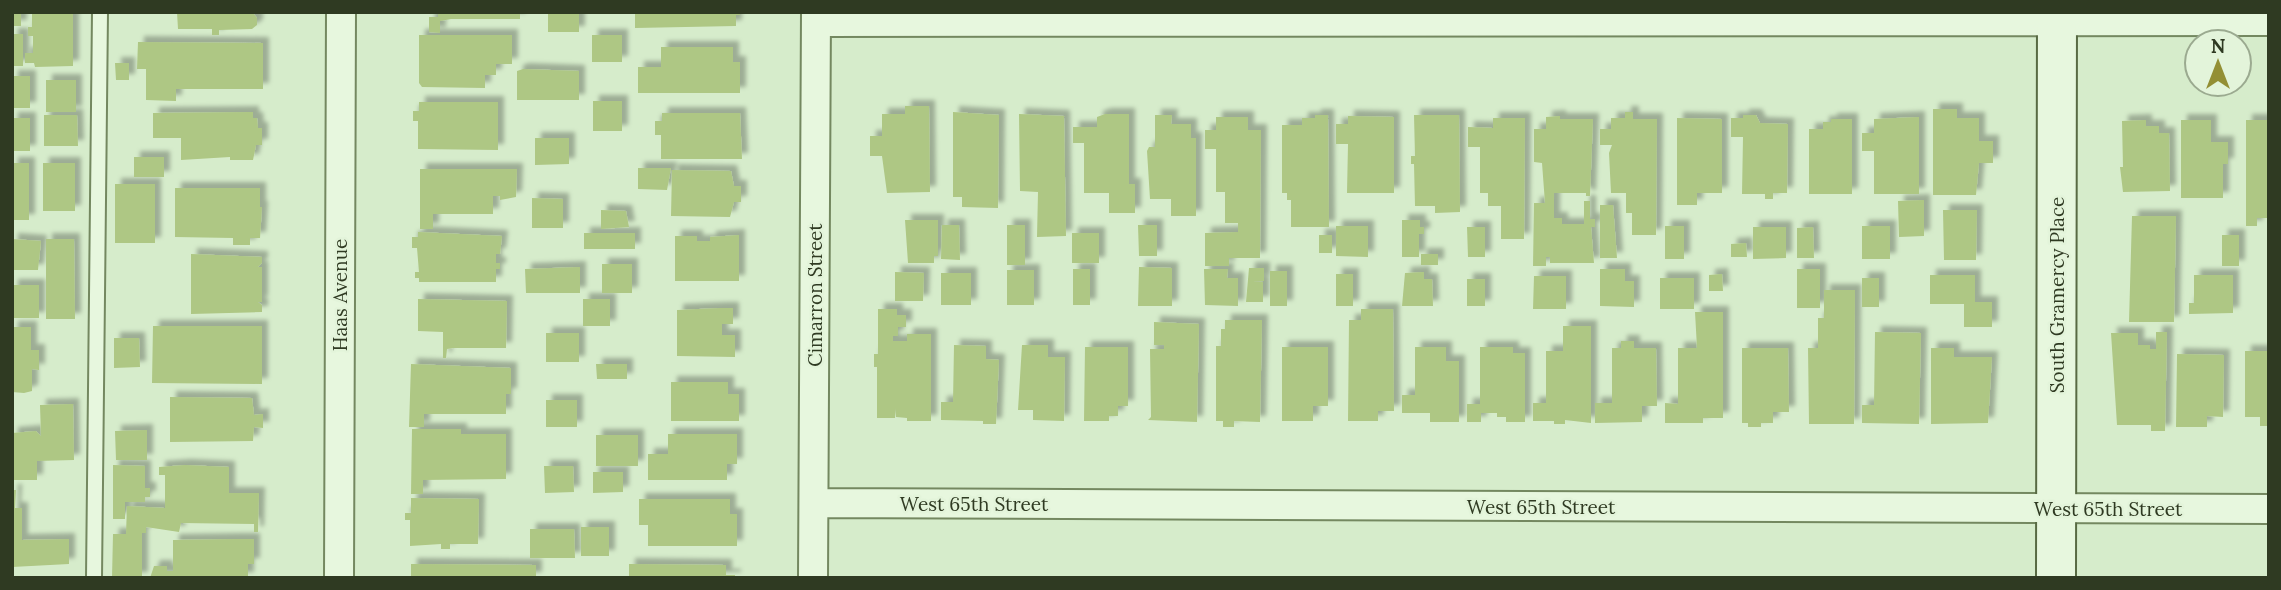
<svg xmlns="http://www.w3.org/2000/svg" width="2281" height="590" viewBox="0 0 2281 590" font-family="Lora,serif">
<defs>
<filter id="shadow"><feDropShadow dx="6" dy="-6" stdDeviation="2" flood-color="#0004"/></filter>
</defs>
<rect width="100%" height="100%" fill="#d6eccb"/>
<path fill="#aec784" filter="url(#shadow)" d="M12,12H21V26H12Z
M32,12H73V66L35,67L34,63H25V53H33V36H28V27H32Z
M177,12H252L257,18V25L252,29L219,30V35H212V29H178Z
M438,12H520V19H451L440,21V33L429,32V17H438Z
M548,12H579V32H548Z
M635,12H740V15H736V26L635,28Z
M12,34H23V66H12Z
M419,35H512V64H496V75H485V88L422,87L419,83Z
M592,35H622V62H592Z
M138,42L263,43V89H176V101L146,100V69H137Z
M661,47H733V62H740V93H638V67H661Z
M115,63H129V80H116Z
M523,69L579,71V100H517V71Z
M12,76H30V108H12Z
M46,80H76V112H46Z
M593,101H622V131H593Z
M419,102H498V150L418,149V121H413V111H419Z
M905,106H929L930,192L887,193L882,156H870V136H882V114H905Z
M1933,109H1957V118H1979V141H1993V163H1979L1976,195H1933Z
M253,112V118H257L258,128H262V145H256L253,160H230V157L181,160V138H153V113Z
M953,112L999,115L998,208L962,207V197H953Z
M1625,112H1633V119H1657L1656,235H1632V213H1626V193H1611L1609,153L1612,145H1600V129H1611V118H1625Z
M662,113H740L742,159H661V135H655V121H662Z
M1019,114L1064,116L1066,236L1037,237L1038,192L1020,191Z
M1105,114H1129V184H1135V213H1109V193H1084V143H1073V127H1097V117Z
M44,115H77L78,146H44Z
M1155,115H1172L1171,124H1191V138H1196V216H1171V199H1150L1147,151L1149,147H1155Z
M1315,115H1328L1329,227H1291V200H1287V193H1282V125H1302V118H1315Z
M1414,115H1459L1460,212L1435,213V206H1415L1414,164H1411V156H1415Z
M1743,115H1756L1760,123L1788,124L1787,193H1773V199H1765V194H1742L1743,137H1731V118H1743Z
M1348,116L1394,117V193H1347L1348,144H1336V124H1348Z
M1560,116V119H1593L1590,196H1586V193H1554V218H1562V224H1584V201H1590V219H1595V227H1591L1594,263H1550V257H1546V266H1533L1534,203H1545L1542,163L1534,162V129H1546V117Z
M1216,117H1248V130H1261L1260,258H1229V266H1205V233L1238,232V223H1225V192H1216V149H1205V130H1216Z
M1919,117V194H1874V151H1862V133H1874V119Z
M12,118H30V151H12Z
M1493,118H1525L1524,239H1501V206H1488V193H1480V147H1468V127L1493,128Z
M1677,118L1722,119V193H1697V205H1677Z
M1831,119H1852V194H1809V129H1823V122H1831Z
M2146,120V126H2159V133H2169L2170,191L2123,192L2120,167H2123L2122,121Z
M2181,120H2211V142H2228V164H2223V198H2181Z
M2246,120H2269V218H2257V226H2246Z
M535,138H569V164L535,165Z
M134,157H164V177H134Z
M12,163H29V220H12Z
M43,163H75V211H43Z
M638,168H671L667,190L638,189Z
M420,169H517L516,197L500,200V196H493V214H433V229H420Z
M672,170L731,171L734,186H741V202H734L730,217L671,216Z
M115,184H155V243H115Z
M175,188H260V207H262L260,238H250V245H233V238L175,237Z
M532,198L563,199V228H532Z
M1924,200V236L1899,237L1898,201Z
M1600,205H1613L1617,258H1600Z
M601,210L626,211L629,227L601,229Z
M1943,210H1977L1976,260H1944Z
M2132,216H2176L2174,322H2129Z
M905,220H938V256H934V263H908Z
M1402,220H1420V227H1424V234H1419V257H1402Z
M942,225H959L960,260L941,259Z
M1007,225H1025V265H1007Z
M1138,225H1157V256H1139Z
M1336,226H1368V257L1336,256Z
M1665,226H1684V259H1665Z
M1862,226H1890V259H1862Z
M1467,227H1485V257H1468Z
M1753,227H1786V258L1753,259Z
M1813,227L1814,258H1797V228Z
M418,232L502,236L500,254H496V263H500V269H496V282H419V278H415V272H419L417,248H412V237H418Z
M584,233H635V249H584Z
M1072,233H1099V263H1072Z
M739,235V281H675V236H697V241H710V237Z
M1319,235H1332V253H1319Z
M2222,235H2239V266H2222Z
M12,239L41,241L38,270H12Z
M46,239H74L75,319H46Z
M1746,243L1747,257H1731V244Z
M191,254L262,257V263L258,267H262V302H258L262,305V312L191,314Z
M1421,254H1438V265H1421Z
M602,264H632V293H602Z
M580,267V293H526L525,269Z
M1139,267L1172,268V306H1138Z
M1249,268H1264V281H1253L1263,282V302H1246Z
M1073,269H1090V305H1073Z
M1204,269H1228L1227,278H1238V306L1205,305Z
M1600,269H1625V281H1634V307L1600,306Z
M1797,269H1820V308H1797Z
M1007,270H1034V305H1007Z
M1270,271H1287V306H1270Z
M895,272L924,273L923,301H895Z
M1424,272V279H1432L1433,306H1402L1405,273Z
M941,273H971V305H941Z
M1336,274H1353V306H1336Z
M1722,274L1723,291H1709V275Z
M1930,275H1975V302H1992V327H1964V304H1930Z
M2194,275H2233V313L2189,314V303H2194Z
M1534,276H1566V309H1533Z
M1660,278H1694V309H1660Z
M1862,278H1879V307H1862Z
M1467,279H1485V306H1467Z
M12,285H39V318H12Z
M1824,290H1855L1854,424H1809L1808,348H1818V318H1824Z
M418,299L507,301L506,348H453L447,349L446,358H443V332L418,331Z
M583,299H610V326H583Z
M721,308H733V324H722V335H735V357L677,356V310Z
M878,309H897V315H906V327H898V336H893V341H907V334H931V421H907V418L896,417V408L895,418H877V367H874V354H878Z
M1361,309H1393L1394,411H1378V421H1348L1349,320H1361Z
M1695,312H1723V418H1703V423H1665V403L1678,404V348H1697Z
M1225,320H1262L1260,422L1234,421V427H1223V421H1216V346H1221V329H1225Z
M1154,322L1199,324L1197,422L1148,420L1151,417L1150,349H1164V345H1154Z
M153,326H262V384L152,383Z
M1563,326H1591V423L1565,420V424H1554V421H1533V403H1546V351H1563Z
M12,327H31V350H39V370L32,369V391L24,393L12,392Z
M1875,332L1921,333L1919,424L1862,423V405H1874Z
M2156,332H2167L2165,431H2151V425H2117L2111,333H2138V345H2150V349H2156Z
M546,333H579V362H546Z
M114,338H139L140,367L114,368Z
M1621,341H1634V348H1656L1657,406H1642V422L1595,423V403H1612V348H1621Z
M954,345L986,346V359L999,360L996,424H983V421L941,420V402H953Z
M1022,345H1048V357H1065L1064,421L1033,420V410H1018Z
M1085,347H1128V406H1118V416H1109V421H1084Z
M1282,347H1328V406H1313V421H1282Z
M1415,347H1446V361H1459V422H1430V413H1402V395H1415Z
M1480,347H1513V353H1525V422H1506V417H1497V413H1481V422H1467V404H1480Z
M1742,348H1788L1789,412H1773V423H1761V427H1748V423H1742Z
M1931,348H1954V357H1992L1988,423L1931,424Z
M2245,351H2269V426H2260V417H2245Z
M2177,354L2224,355L2223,417L2207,416V427H2176Z
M411,364L511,368V394H506V414H424V427H409Z
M596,364H627V379H597Z
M671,382H728V394H739V421H671Z
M170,397L252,398L254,415L263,414V428L254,427L253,441L170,442Z
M546,400H577V427H546Z
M73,404L74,460L37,461V480H12V433L36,431L41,436L40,405Z
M412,429H461V434H506V479L423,480V494H411Z
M147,430V460H116L115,431Z
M668,434H737V464H727V480H648V454H668Z
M596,435H638V466H596Z
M113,465L145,466V488H150V497H145V502H125V519H113Z
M185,465L229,467V493H259L258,532H254V524L181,523L179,532L146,527V533H142V578H112L113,534H126L127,506L165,508V475H159V467Z
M544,466H573L574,492L545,493Z
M593,472H623V492L593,493Z
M12,490H16L15,508H22V540L69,539V564L12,567Z
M411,498L479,499L478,544H450V549H441V544L410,546V520H405V513H411Z
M639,499H730V514H737V546H648V525H639Z
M581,527H609V556H581Z
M530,529H574L575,558H530Z
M236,539H254V564H248V578H150L154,566H167V571H173V540Z
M411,564L536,565V578H411Z
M629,564L726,565V575H735V578H629Z"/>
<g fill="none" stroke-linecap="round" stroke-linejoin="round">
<g stroke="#748860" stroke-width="18">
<path id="lane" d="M94,578L100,12"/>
</g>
<g stroke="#748860" stroke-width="32">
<path id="street" d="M816,22L2269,21
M814,503L2269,509
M339,578L341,12
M813,578L816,12"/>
</g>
<g stroke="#586a43" stroke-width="42">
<path id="secondary" d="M2056,578L2057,12"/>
</g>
<use href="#lane" stroke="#e7f7de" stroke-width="14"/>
<use href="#street" stroke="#e7f7de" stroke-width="28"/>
<use href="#secondary" stroke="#e7f7de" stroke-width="38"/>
</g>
<g text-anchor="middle" stroke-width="5" stroke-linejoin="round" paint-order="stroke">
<g font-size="19" fill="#2f3a22" stroke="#e3f4da">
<text transform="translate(340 295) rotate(-90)" y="7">Haas Avenue</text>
<text transform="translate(815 295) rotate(-90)" y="7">Cimarron Street</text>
<text transform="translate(2057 295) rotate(-90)" y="7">South Gramercy Place</text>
<text x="974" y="511">West 65th Street</text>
<text x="1541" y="514">West 65th Street</text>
<text x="2108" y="516">West 65th Street</text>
</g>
</g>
<rect width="2281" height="590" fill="none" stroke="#2f3a22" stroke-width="28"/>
<g transform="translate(2218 63)"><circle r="33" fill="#e3f4da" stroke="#9baa90" stroke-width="2"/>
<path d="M0-5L12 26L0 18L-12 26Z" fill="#938f34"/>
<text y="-10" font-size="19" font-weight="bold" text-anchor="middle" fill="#2f3a22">N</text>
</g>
</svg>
